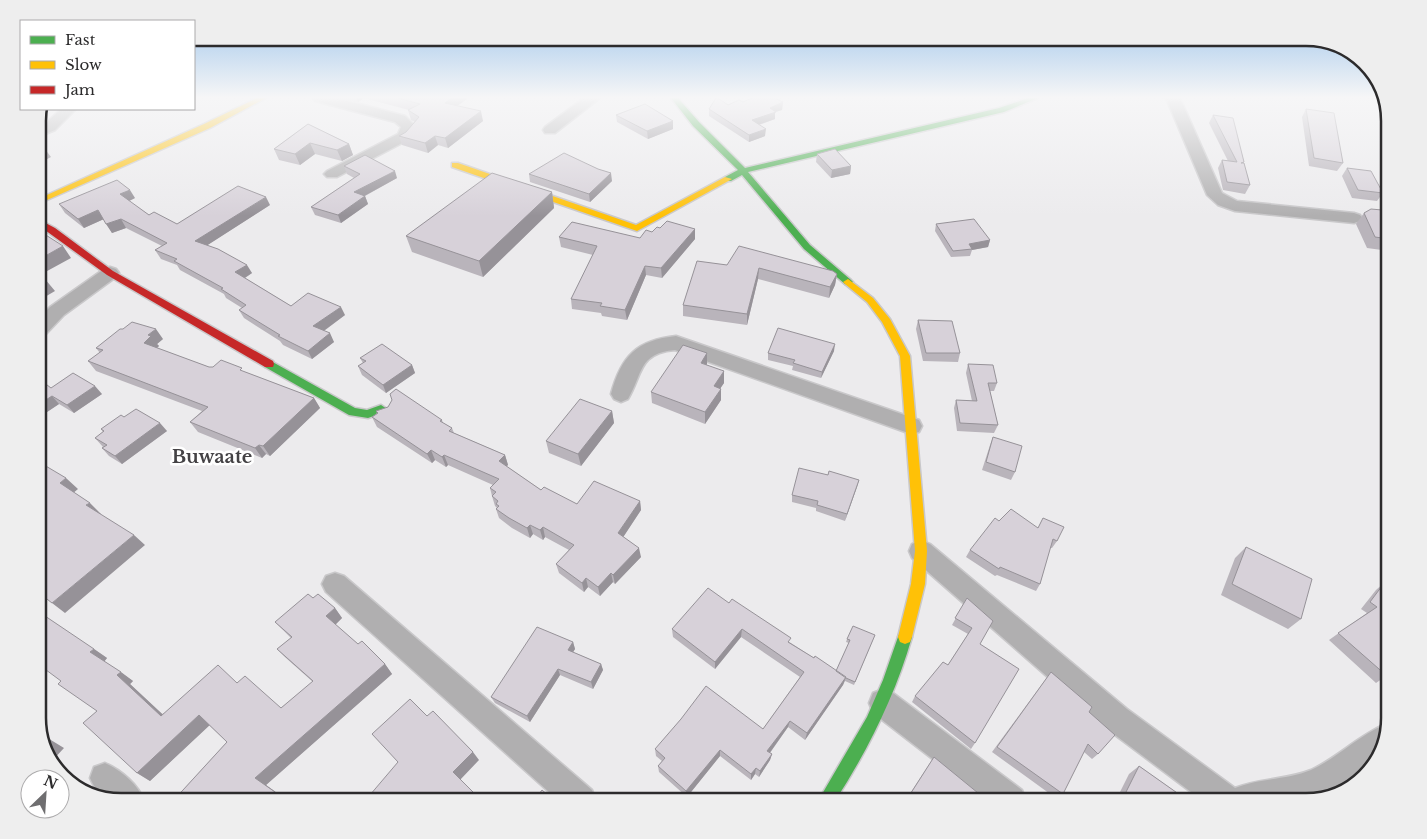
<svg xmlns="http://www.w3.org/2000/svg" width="1427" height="839" viewBox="0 0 1427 839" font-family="'Libre Baskerville',serif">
<rect width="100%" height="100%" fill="#ecebed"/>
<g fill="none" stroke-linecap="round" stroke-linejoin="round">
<g stroke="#c9c8ca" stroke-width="3">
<path id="street" d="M313,98H337L405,116L415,126V131L408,140L337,177H327L324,174L327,171L398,134L401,127L395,122L315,101Z
M584,98H600L555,133H545L543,130L545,127Z
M1166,98H1180L1222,193L1237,201L1354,213L1360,215L1362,218L1360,221L1354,223L1235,211L1218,205L1207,195Z
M61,109H76L55,130L38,137V128L45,124Z
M110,267L116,269L119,273L116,277L64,315L45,335L38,336V319L50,307L104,269Z
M676,336L919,420L922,426L919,432L911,434L675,350C638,353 643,374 628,399L621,402L614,399L611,394C621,356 637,340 676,336Z
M921,540L930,544L1127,709L1235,788C1259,778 1287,780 1311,770C1337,758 1358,736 1384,725L1387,726L1378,760L1372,766L1355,778L1312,800L1203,801L1107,729L912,558L909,551L912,544Z
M335,573L344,576L592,790L596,801H559L326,592L322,584L326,576Z
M883,689L893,693L1022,790L1026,801H987L873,713L869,703L873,693Z
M105,763C121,770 139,785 144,801C119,802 101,804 90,778L94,767Z"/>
</g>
<g stroke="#c9c8ca" stroke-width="3">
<path id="fast" d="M671,98H678L699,122L745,168L999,108L1028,98H1038L1004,112L748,172L810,245L851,280L853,282L848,285L845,284L804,249L742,175L731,181H725V177L738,170L693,126Z
M269,360L355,408L367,410L381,405L387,409L385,412L368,418L349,415L265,367L264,364L265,361Z
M905,630L910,632L912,637C895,696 868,750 835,801H818L867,717L883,680L898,637L900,632Z"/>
</g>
<g stroke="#c9c8ca" stroke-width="3">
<path id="slow" d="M257,98H266L210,128L38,204V199L204,124Z
M452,163H458L636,225L725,177L732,179L637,231L452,167Z
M848,279L873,298L890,319L910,356L927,551L925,584L912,637L910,642L905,644L900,642L898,637L911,584L915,551L900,356L882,322L867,302L845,284L843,282Z"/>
</g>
<g stroke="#c9c8ca" stroke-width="3">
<path id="jam" d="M38,219L55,228L113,271L273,361L274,364L273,367H265L107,275L38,225Z"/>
</g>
<use href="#street" fill="#b0afb0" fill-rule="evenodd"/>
<use href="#fast" fill="#4caf50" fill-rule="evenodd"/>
<use href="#slow" fill="#ffc107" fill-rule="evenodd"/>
<use href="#jam" fill="#c62828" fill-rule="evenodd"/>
</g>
<path fill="#b9b4bb" d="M341,98H467V99L457,106L483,121L448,148L438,145L428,153L402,145L399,136L406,132L415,122L411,120L408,110H409L364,98L358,102Z
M1372,98H1383L1388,113L1376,99Z
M743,102H783L782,110L775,112V119L759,125L765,136L749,142L709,116V109Z
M1306,109L1343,163L1337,171L1309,166L1302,117Z
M616,115L673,121V129L648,139L617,122Z
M1213,115L1244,162L1243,163L1250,185L1245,194L1223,190L1218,168L1222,160L1228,161L1209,123Z
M308,124L349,144L353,155L342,161L315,154L300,165L279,160L274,149Z
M817,154L851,166L850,174L831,178L816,162Z
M344,166L397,178L365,196L368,204L341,223L315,215L311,207L354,178L347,174Z
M1347,168L1383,193L1377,201L1352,198L1342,176Z
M529,174L612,181L590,202L530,182Z
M552,192L554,208L483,277L412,252L406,236Z
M135,198L129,201L149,215L177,224L270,205L207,245L252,273L245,278L291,306L345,315L324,331L334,342L312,359L283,345L280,341L244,318L239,310L242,308L226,298L224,294L180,270L177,265L161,259L155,250L162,246L126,228L112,233L104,219L84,228L65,213L59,204Z
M1364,213L1389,222V251L1367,248L1356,224Z
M936,224L990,240L988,247L972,250L970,256L951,257L935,231Z
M660,228L695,229V239L662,278L646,275L627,320L602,316L601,313L572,309L571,299L593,255L561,247L559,237L640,238Z
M727,265L837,274L835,285L829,298L758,279L747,325L683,316V305Z
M918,320L960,353L958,362L923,361L916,329Z
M163,339L157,344L159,346L157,348L209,367L245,372L314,398L320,408L270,456L266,454L262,458L198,432L190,422L202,411L96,371L88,361L100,353L96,348Z
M834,351L821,378L792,370L793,366L768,360V353Z
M360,358L412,365L415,373L386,393L362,375L358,366L363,363Z
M968,364L997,383L994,391H990L998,425L994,433L957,431L954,408L956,400L972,401L966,373Z
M707,365L724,383L720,388L721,400L705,424L652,403L651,392Z
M51,388L102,394L74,413L59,404L38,418Z
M376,411L442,420L443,423L452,428L454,433L505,455L508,465L506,466L541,490L577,504L640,501L641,510L623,537L641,557L615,584L613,582L600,596L588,587L584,592L559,573L556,564L569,550L545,537L543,540L533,534L530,538L512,528L499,518L496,509L497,508L495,506L492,496L490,488L493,485L448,465L446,467L435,460L432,463L377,427L372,417L377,413Z
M612,411L614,423L581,466L549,453L546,441Z
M124,417L167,431L122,464L109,456L102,448L103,447L95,438L103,432L101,429Z
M993,437L1015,472L1011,480L982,470L990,445Z
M828,475L859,480L845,521L816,511V508L792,502V495Z
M1043,518L1057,541L1052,548H1050L1040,584L1036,591L997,575L995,576L966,557L970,550L999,521L1038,528Z
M1246,547L1301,619L1288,629L1221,595L1235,558Z
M1385,582L1389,674L1376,683L1329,640L1367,613L1361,609L1376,590Z
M313,598L335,608L342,618L335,625L358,644L385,664L392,674L266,785L286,799L172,802L227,742L209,725L150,781L137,773L97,711L94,649L107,658L104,661L133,681L130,684L162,714L238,682L281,708L313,682L286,658L277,649L291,638L275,622Z
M967,598L980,644L975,743L971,749L912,702L915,696L948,665L968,634L952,625Z
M729,603L814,658L836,671L849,643L846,642L847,639L875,635L854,685L845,681L843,685L805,740L788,727L770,753L772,754L770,760L759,777L755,774L751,780L720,756L687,797L659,772L658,766L662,761L656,756L655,749L763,729L800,677L741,637L715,669L673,637L672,629Z
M573,642L575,649L573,652L601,664L603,670L593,689L560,675L530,722L495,703L491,697Z
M1051,672L1089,712L1098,754L1092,759L1084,752L1063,794L1057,799L992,752Z
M934,757L989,802H906L905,801Z
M1139,766L1190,802H1115L1129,774Z"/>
<path fill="#969298" d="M357,98H364L358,102Z
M452,98H467V99L448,112L445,103Z
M783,102L782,110L775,112V119L752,127V120L770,108Z
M481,111L483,121L448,148L445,138Z
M673,121V129L648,139L647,131Z
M766,129L765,136L749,142V135Z
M435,136L438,145L428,153L425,143Z
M310,143L315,154L300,165L295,154Z
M349,144L353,155L342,161L337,150Z
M45,149L51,157L38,164V153Z
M851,166L850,174L831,178L832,170Z
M395,171L397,178L357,200L354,192Z
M611,173L612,181L590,202L589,194Z
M130,190L135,198L125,203L120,194Z
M552,192L554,208L483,277L479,261Z
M365,196L368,204L341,223L338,215Z
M266,197L270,205L200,250L195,241Z
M98,210L104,219L84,228L78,219Z
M121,219L126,228L112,233L106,224Z
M695,229V239L662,278L661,268Z
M990,240L988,247L972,250L969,244Z
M63,246L71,258L38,276V260Z
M247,265L252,273L240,281L235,272Z
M645,266L646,275L627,320L625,310Z
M759,268L758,279L747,325V314Z
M837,274L835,285L829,298L830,287Z
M45,279L55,291L38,301V284Z
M341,307L345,315L318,335L313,326Z
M156,329L163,339L157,344L159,346L151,353L144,343L148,335Z
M330,333L334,342L312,359L308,351Z
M835,344L834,351L821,378L822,372Z
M707,353V365L701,363Z
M412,365L415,373L386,393L383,385Z
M724,371V383L714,398V386Z
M95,386L102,394L74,413L67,405Z
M721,389V400L705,424V412Z
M52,396L59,404L38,418V405Z
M314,398L320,408L270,456L263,446Z
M612,411L614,423L581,466L578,454Z
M160,423L167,431L122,464L115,456Z
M259,445L266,454L262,458L255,448Z
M431,450L435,460L432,463L427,454Z
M444,455L448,465L446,467L442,457Z
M505,455L508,465L502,471L499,461Z
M66,478L78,489L72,494L60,483Z
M859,480L857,487L845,521L847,514Z
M640,501L641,510L620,542L618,533Z
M90,503L101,514L98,516L86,505Z
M530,525L533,534L530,538L527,528Z
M543,527L545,537L543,540L540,530Z
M134,535L145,545L65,613L52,603Z
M639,548L641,557L615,584L613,575Z
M611,573L613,582L600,596L598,587Z
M586,578L588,587L584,592L582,583Z
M335,608L342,618L334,626L326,616Z
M742,629L741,637L715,669V662Z
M573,642L575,649L570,657L568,650Z
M94,649L107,658L104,662L90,652Z
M385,664L392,674L266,785L288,802H285L255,778Z
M601,664L603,670L593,689L591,682Z
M558,669L560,675L530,722L527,716Z
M121,672L133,681L130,684L173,724L161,716L117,675Z
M846,677L843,685L805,740L807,733Z
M199,715L211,724L150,781L137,773Z
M790,721L788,727L766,758L767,751Z
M41,734L64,748L51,762L42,736Z
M720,750V756L687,797L686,791Z
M473,752L479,760L460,780L453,772Z
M772,754L770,760L759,777L760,771Z
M756,768L755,774L751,780V774Z"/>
<path fill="#d7d1d9" stroke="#969298" d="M398,98H452L445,103L481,111L445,138L435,136L425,143L399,136L406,132L419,117L408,110L420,104Z
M716,98H718L728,105L739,100L743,102L752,98H775L783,102L770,108L776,112L752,120L766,129L749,135L709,109Z
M645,104L673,121L647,131L616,115Z
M1306,109L1334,113L1343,163L1314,158Z
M1213,115L1233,118L1244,162L1241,163H1244L1250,185L1227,182L1222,160L1237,162Z
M308,124L349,144L337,150L310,143L295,154L274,149Z
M38,146L45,149L38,153Z
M835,149L851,166L832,170L817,154Z
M564,153L598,169L611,173L589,194L529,174Z
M365,155L395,171L354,192L365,196L338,215L311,207L360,174L344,166Z
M1347,168L1371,171L1383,193L1358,190Z
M492,173L552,192L479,261L406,236Z
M117,180L130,190L120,194L149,215L154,212L177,224L238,186L266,197L195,241L218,249L247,265L235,272L291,306L308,293L341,307L313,326L330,333L308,351L278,336L280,335L239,310L246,305L221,289L223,288L174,261L177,259L155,250L167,243L121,219L106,224L98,210L78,219L59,204Z
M1371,209L1382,210L1389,222V239L1375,237L1364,213Z
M974,219L990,240L969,244L972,249L953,251L936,224Z
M667,221L695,229L661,268L645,266L625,310L600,306L602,303L571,299L597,246L559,237L572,222L640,238L646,230L652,232L657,227L660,228Z
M38,230L63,246L38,260Z
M739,246L833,271L837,274L830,287L759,268L747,314L683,305L697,261L727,265Z
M38,276L45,279L38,284Z
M918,320L952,321L960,353H926Z
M132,322L156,329L148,335L151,336L144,343L209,367H213L221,360L242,368L240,370L314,398L263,446L259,445L255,448L190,422L208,407L88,361L103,350L96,348L120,329H123Z
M778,328L835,344L822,372L793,363L795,360L768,353Z
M382,344L412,365L383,385L358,366L366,361L360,358Z
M683,345L707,353L701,363L724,371L714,386L721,389L705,412L651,392Z
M968,364L993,365L997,383H988L998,425L960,423L956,400L977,401Z
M73,373L95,386L67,405L52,396L38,405V378L51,388Z
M396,389L442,420L440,421L452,428L449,431L505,455L499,461L541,490L544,487L577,504L594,481L640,501L618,533L639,548L613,575L611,573L598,587L586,578L582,583L556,564L574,545L543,527L540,530L530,525L527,528L509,518L496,509L499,506L496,504L498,501L492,496L496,492L490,488L499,479L444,455L442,457L431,450L427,454L372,417L378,413L376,411L388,407L392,400L390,394Z
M580,399L612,411L578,454L546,441Z
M136,409L160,423L115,456L102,448L107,445L95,438L104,431L101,429L121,415L124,417Z
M993,437L1022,446L1015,472L986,462Z
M39,462L66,478L60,483L90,503L86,505L134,535L52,603L38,592V463Z
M799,468L828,475L829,471L859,480L847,514L817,505L818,501L792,495Z
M1011,509L1038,528L1043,518L1064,527L1057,541L1053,539L1040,584L1000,567L999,569L970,550L995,518L999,521Z
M1246,547L1312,579L1301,619L1232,584Z
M1385,582L1389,585V674L1387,676L1338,633L1377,607L1370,602Z
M708,588L729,603L732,599L791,638L788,642L814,658L815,656L846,677L807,733L790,721L767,751L772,754L760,771L756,768L751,774L720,750L686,791L658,766L665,758L655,749L681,719L706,686L763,729L804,672L742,629L715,662L672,629Z
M308,594L313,598L318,594L335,608L326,616L358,644L362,641L385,664L255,778L275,792L285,802H172L227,742L199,715L137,773L83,723L97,711L58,684L61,681L38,664V622L45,616L94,649L90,652L121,672L117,675L161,716L218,665L237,683L245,676L281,708L313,681L277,649L292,637L275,622Z
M967,598L993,621L980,644L1019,669L975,743L915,696L943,662L948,665L972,628L955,618Z
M853,626L875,635L855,682L846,678L836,671L850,640L847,639Z
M537,627L573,642L568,650L601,664L591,682L558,669L527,716L491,697Z
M1051,672L1092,707L1089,712L1115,735L1098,754L1088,744L1063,794L997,747Z
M410,699L427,716L433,711L473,752L453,772L483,802H364L398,762L372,734Z
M42,736L51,742L45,747Z
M934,757L989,802H947L943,798L940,802H915L909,796Z
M1139,766L1190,802H1121Z
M542,790L556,802H533Z
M876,796L881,802H871Z"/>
<linearGradient id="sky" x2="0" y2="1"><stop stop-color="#95c0e9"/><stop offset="0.45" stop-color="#f6f6f7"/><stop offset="1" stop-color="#f6f6f7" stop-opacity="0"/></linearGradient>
<rect width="1427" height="216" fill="url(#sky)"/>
<g text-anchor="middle" stroke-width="5" stroke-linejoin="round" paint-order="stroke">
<g font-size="18" font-weight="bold" fill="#444245" stroke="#fff">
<text x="212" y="463">Buwaate</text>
</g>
</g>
<path d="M0 0H1427V839H0ZM121 46H1306A75 75 0 0 1 1381 121V718A75 75 0 0 1 1306 793H121A75 75 0 0 1 46 718V121A75 75 0 0 1 121 46Z" fill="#eee" fill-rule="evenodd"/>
<path fill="none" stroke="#2c2b2c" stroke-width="2.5" d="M121 46H1306A75 75 0 0 1 1381 121V718A75 75 0 0 1 1306 793H121A75 75 0 0 1 46 718V121A75 75 0 0 1 121 46Z"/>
<rect x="20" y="20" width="175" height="90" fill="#ffffff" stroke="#abaaab"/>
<rect x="30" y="36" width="25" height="8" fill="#4caf50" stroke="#abaaab"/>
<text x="65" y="45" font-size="15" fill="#2c2b2c">Fast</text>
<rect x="30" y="61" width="25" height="8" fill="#ffc107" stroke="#abaaab"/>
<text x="65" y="70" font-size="15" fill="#2c2b2c">Slow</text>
<rect x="30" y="86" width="25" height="8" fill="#c62828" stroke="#abaaab"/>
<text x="65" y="95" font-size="15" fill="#2c2b2c">Jam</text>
<g transform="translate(45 794) rotate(25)"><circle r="24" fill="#ffffff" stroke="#abaaab"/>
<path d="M0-4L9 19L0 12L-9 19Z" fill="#6f6e70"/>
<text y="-8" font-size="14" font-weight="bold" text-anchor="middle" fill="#2c2b2c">N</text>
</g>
</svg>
